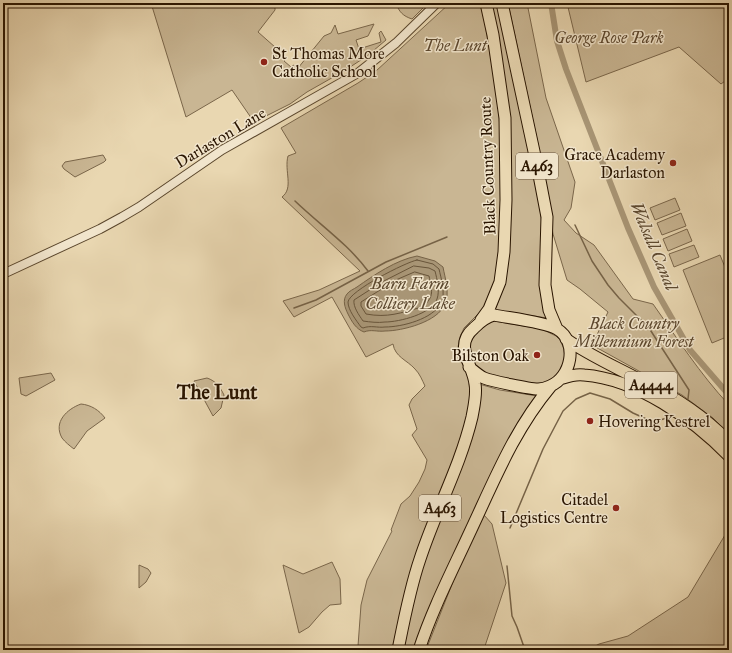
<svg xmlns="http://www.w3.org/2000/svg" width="732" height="653" viewBox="0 0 732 653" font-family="'IM FELL Great Primer',serif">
<rect width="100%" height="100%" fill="#e9d7b1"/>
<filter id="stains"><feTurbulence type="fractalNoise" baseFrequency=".005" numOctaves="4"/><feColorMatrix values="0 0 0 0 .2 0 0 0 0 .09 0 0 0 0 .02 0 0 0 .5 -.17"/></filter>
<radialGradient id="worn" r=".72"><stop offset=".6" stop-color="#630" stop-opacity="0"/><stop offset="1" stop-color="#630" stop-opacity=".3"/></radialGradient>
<path fill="#c9b693" stroke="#7a664a" d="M151,3H268L275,8V10L258,32L284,55L286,59L284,61L291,67L293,65L298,68L324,36L331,33L335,25L338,34L374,24L368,36L356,40L359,49L381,42L379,33L381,31L386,40L367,56L344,71L307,92L290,104L254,122L232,90L186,117Z
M396,3H428L412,19C403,16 399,12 396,3Z
M450,3H480L485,23L498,102L500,129L502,227L497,279L487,305L464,328L460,337L458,347L459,357L471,382L469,411L394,650H326L329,648L358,646L361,605L367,580L392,531L391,530L401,504L410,496L419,482L425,469L427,460L412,435L417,429L409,405L412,399L425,386C422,380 420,374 415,369C407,360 395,357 393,344L366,357L332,297L294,317L283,301L319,290L360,271L282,197C294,188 284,171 288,156L296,153L281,128L358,83L376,71Z
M491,3H499L539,201L542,224L547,318L495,310L501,294L509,185Z
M508,3H527L546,98L575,182L571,208L564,220L576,233L594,245L633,299L653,304C677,338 700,374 729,405V434L713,418L682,395L592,345L608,312L580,289L567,280L553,234L542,163Z
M567,3H729V78L721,84L679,47L586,82Z
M103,155L106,160L104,162L75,177L64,169L62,166L65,162Z
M675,198L680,210L655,220L650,208Z
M681,213L686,226L662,235L657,223Z
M687,229L692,241L668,251L663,239Z
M694,245L699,257L674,267L669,254Z
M720,255L729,277V336L712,343L683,270Z
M493,321L542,329L556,336L560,340L564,349L565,360L560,374L544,385C527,382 490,381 478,370C471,364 469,352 470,344C471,333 484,324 493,321Z
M51,373L55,380L26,396L21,394L19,378Z
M207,378C216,381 220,387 224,395L221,408L213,416L194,381Z
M479,384L500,390L537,396L416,650H402L411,604Z
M81,404C91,405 99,410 105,418L87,431L74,449C70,446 65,442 62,438C53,422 67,409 81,404Z
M484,515L492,524L506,583L485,646L477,650H426L462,559Z
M729,532V650H588L599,644L628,636L688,597L725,535Z
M332,562L340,579L341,604L330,605L322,612L309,627L299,633L283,565L303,574Z
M139,565L148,569L151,573L146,582L139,588Z"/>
<path fill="#a89575" stroke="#766246" d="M417,256L435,261L443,267C445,278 450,293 445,304C438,322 402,331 385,331C377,332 371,329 364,332C356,329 352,322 348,314C345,308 342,300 347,294C349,291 354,289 357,287C374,275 396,260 417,256Z"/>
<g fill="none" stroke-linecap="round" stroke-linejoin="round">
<path stroke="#69553a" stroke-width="1" d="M417,260L433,264L439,269C441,278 446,294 441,303C433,319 402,327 385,327C377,328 371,325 363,328L361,327C356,320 348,310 348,302C349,291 406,262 417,260Z
M414,266L429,268L435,271C437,279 440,291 437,299C432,314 399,322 385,322C378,323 370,322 363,321C359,315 353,307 354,300L382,282Z
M415,272L429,276C432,290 435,297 422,307C400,313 388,318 366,314L361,306V302L396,280Z"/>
<path stroke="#766246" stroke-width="1.5" d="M295,201C320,225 348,244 368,271
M575,225L592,261L608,285L619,298L649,328L689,390L688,399
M294,308L316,300L386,262L447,237
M510,528L543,449L563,411L576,399L590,393L610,399L633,413L653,422L667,418
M507,566L512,616L517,627L525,650"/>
<path stroke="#a89575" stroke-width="6" d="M551,3L557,41L566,69L628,228L654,287L690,350L729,395"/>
<g stroke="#5a462c" stroke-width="10">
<path id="minor" d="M3,274L100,229L122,217L139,207L222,150L358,73L396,43L437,3"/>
</g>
<g stroke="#2a1500" stroke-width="13">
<path id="highway" d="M502,3L538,170L547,217L545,285L549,310L557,329
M481,320L489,309L500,282L504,252L506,200L505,118L493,35L486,3
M566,339C590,356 618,368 644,382C675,397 705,417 729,442
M563,378C569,376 577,374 584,375C637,379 693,419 729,456
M398,650C404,620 410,588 420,559C436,510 460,467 472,417C474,406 477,394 475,384C473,364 453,346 474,328C480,322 486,317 494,315C509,318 545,322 557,329C579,342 571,378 550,386C546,388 542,389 538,389C529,389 492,381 484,378C478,375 474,371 469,367
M419,650C432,610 452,571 470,532C494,481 514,430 551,386"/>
</g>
<use href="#minor" stroke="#f1e5cc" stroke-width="8"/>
<use href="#highway" stroke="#e9d7b1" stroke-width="11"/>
</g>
<g fill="#8f2418" stroke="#f1e5cc" stroke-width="1.5">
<circle cx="264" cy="62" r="4"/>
<circle cx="673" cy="163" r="4"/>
<circle cx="537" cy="355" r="4"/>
<circle cx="590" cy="421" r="4"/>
<circle cx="616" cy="508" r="4"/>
</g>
<g text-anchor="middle" stroke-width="3" stroke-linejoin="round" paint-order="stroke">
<g fill="#f1e5cc" stroke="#66533d" stroke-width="1">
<rect x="516" y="153" width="42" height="26" rx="3"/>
<rect x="625" y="372" width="52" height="26" rx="3"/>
<rect x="419" y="495" width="42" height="26" rx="3"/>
</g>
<g font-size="15" font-weight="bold" fill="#2a1500">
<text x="537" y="171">A463</text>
<text x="651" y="390">A4444</text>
<text x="440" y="513">A463</text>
</g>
<g font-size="16" font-style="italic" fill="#5a452c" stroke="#f1e5cc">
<text x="609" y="43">George Rose Park</text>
<text x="455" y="51">The Lunt</text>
<text x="634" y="329">Black Country<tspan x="634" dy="18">Millennium Forest</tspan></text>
</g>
<g font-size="16" fill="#2a1500" stroke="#f1e5cc" text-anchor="end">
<text x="272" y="59" text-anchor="start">St Thomas More<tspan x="272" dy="18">Catholic School</tspan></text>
<text x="665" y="160">Grace Academy<tspan x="665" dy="18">Darlaston</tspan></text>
<text x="529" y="361">Bilston Oak</text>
<text x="598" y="427" text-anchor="start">Hovering Kestrel</text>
<text x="608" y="505">Citadel<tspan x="608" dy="18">Logistics Centre</tspan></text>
</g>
<g font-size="16" fill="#2a1500" stroke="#f1e5cc">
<text transform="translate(220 137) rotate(-31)" y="6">Darlaston Lane</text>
<text transform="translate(487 166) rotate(-92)" y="6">Black Country Route</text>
</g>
<g font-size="17" font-style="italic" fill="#5c482f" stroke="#f1e5cc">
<text transform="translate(654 246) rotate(67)" y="6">Walsall Canal</text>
<text x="410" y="289">Barn Farm<tspan x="410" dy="20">Colliery Lake</tspan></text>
</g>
<g font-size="20" font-weight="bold" fill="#2a1500" stroke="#f1e5cc">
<text x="217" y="399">The Lunt</text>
</g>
</g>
<rect width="732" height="653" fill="none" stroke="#e9d7b1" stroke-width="16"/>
<rect x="4" y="4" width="724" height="645" fill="none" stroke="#2a1500" stroke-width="2"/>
<rect x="8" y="8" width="716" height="637" fill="none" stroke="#2a1500"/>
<rect width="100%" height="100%" filter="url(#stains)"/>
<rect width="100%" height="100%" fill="url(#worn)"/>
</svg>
